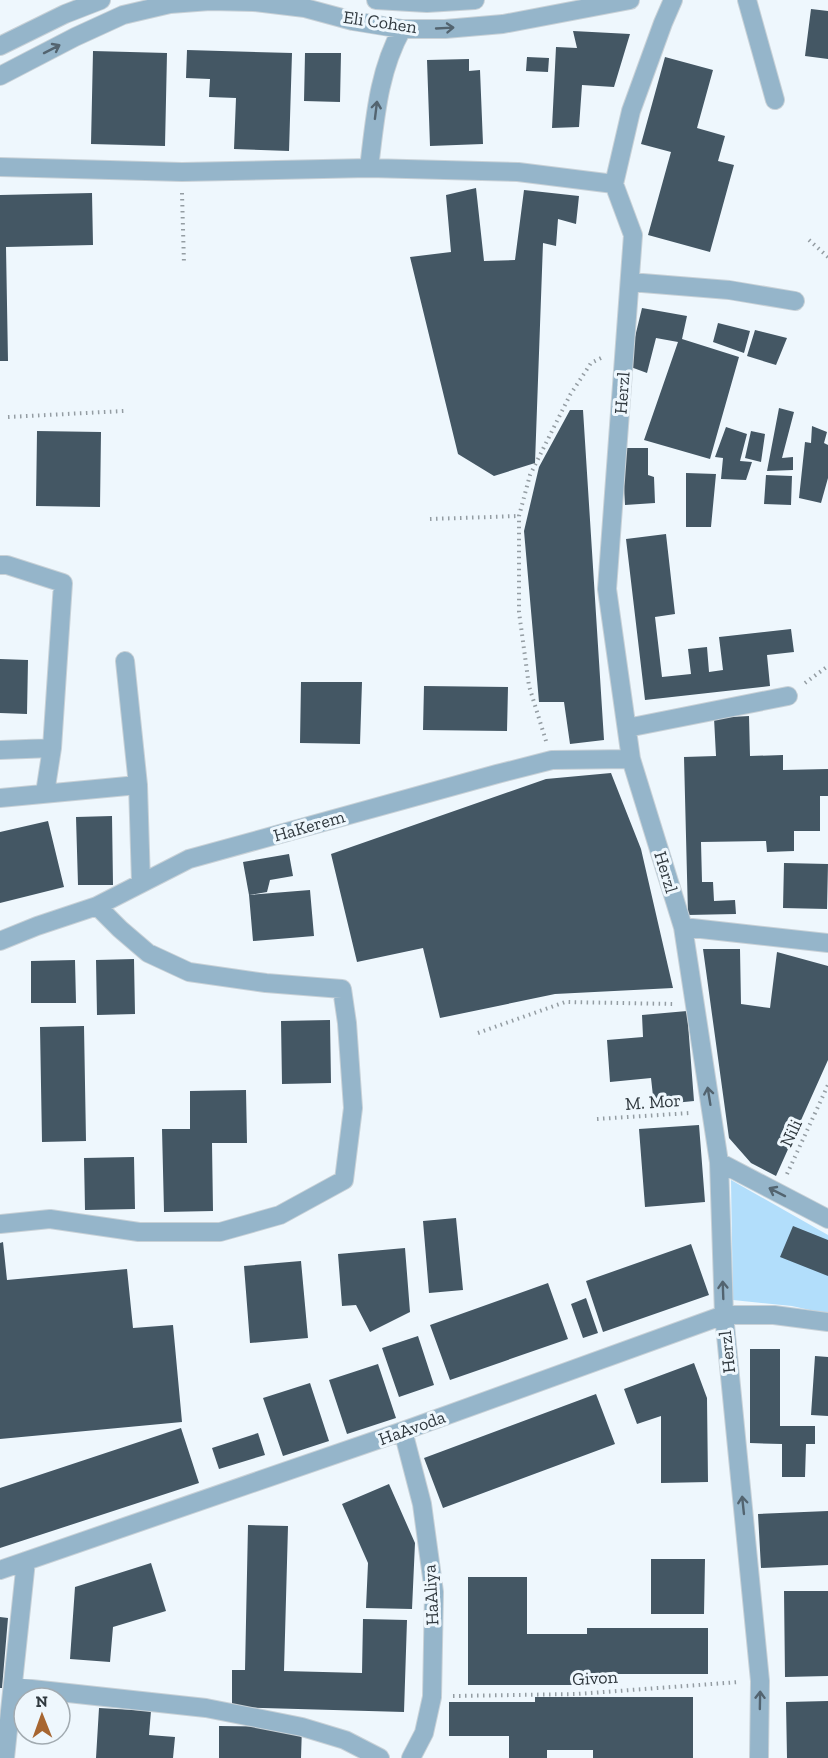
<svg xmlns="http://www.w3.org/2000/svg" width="828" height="1758" viewBox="0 0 828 1758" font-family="'Zilla Slab',serif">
<rect width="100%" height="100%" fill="#eef7fd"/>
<path fill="#b2defb" d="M731,1180L828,1235V1314L792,1306L733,1300Z"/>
<path fill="#445764" d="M811,9L828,11V59L805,56Z
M573,31L630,34L614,87L582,85L579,127L552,128L556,47L577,48Z
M187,50L292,53L289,151L234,149L236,98L209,97L210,79L186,78Z
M93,51L167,53L165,146L91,144Z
M305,53H341L340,102L304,101Z
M527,57L549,58L548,72L526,71Z
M665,57L713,70L697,128L725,136L718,161L734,165L710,252L648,235L671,152L641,144Z
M469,59V71L480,70L483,144L430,146L427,60Z
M476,188L484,261L515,260L524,190L579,196L576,224L558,219L556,246L543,243L535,463L494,476L458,454L410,257L451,252L446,195Z
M92,193L93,245L6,247L8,361H0V195Z
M642,308L687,316L682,339L739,357L710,459L644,440L678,342L656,338L647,373L628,366Z
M718,323L750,331L744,353L713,342Z
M755,330L787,338L776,365L747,356Z
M779,408L794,412L782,458L793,457V470L767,471Z
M570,410H583L604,740L570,744L564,702H539L524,531L539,467Z
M812,426L827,432L824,443L828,445V478L821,503L799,498L805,442L811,443Z
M726,427L747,434L740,461L752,462L746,480L721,479L723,458L715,457Z
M37,431L101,432L100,507L36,506Z
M751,431L765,434L761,462L745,458Z
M622,448H648V475L654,477L655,503L625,505Z
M686,473L716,474L711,527H686Z
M766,475L792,476L791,505L764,504Z
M666,534L675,614L655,617L662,677L691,674L688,649L707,647L709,672L723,670L719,637L791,629L794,652L767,655L770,686L645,700L626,539Z
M0,659L28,660L27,714L0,713Z
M301,682H362L360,744L300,743Z
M424,686L508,687L507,731L423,730Z
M749,716L750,756L783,755V770L828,769V796H820V831H794V851L767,852L766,841L701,842L702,882H713L714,901L735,900L736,914L688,915L684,757L716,756L714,718Z
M611,773L641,849L673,988L555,994L440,1018L423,948L357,962L331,854L546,779Z
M112,816L113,885H78L76,817Z
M48,821L64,887L0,903V832Z
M289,854L293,876L270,880L267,892L249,895L243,862Z
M784,863L828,864L827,909L783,908Z
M310,890L314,936L253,941L249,895Z
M703,949H740L741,1004L770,1008L777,952L828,966V1060L776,1176L751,1163L729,1138Z
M134,959L135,1014L97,1015L96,960Z
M75,960L76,1003H31V961Z
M687,1011L694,1101L654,1105L651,1078L610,1082L607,1040L643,1037L642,1015Z
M330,1020L331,1083L282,1084L281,1021Z
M84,1026L86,1141L42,1142L40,1027Z
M246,1090L247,1143H212L213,1211L164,1212L162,1129H190V1091Z
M699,1125L705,1202L645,1207L639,1129Z
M134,1157L135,1209L85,1210L84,1158Z
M456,1218L463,1290L429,1293L423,1221Z
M793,1226L828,1240V1276L780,1257Z
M3,1242L7,1280L127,1269L133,1328L173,1325L182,1422L0,1439V1243Z
M691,1244L709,1295L603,1332L586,1281Z
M405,1248L410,1312L370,1332L356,1305L342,1306L338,1254Z
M301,1261L308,1338L250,1343L244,1266Z
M548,1283L568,1339L450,1380L430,1325Z
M586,1298L598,1333L583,1338L571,1304Z
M418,1336L434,1385L399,1397L382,1348Z
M750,1349H780V1426H815V1444H806L805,1477H782V1444L750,1443Z
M815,1356L828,1357V1416L811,1415Z
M694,1363L707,1398L708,1482L661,1483V1416L637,1424L624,1389Z
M378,1364L396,1418L347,1434L329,1380Z
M310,1383L329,1441L283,1456L263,1398Z
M596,1394L615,1444L443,1508L424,1458Z
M181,1428L199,1483L0,1548V1488Z
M258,1433L265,1455L219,1469L212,1448Z
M389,1484L415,1543L412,1609L366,1608L368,1563L342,1504Z
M828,1511V1565L761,1568L758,1514Z
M248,1525L288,1526L284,1671L362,1673L363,1619L407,1620L404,1712L232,1707V1670H245Z
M651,1559H705L704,1614H651Z
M151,1563L166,1611L113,1627L110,1662L70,1659L75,1587Z
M468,1577H527V1634H587V1628H708V1674H600V1685H468Z
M784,1591H828V1676L785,1677Z
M0,1617L8,1618L2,1688H0Z
M535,1697H693V1758H593V1750H547V1758H509V1736H449V1702H535Z
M828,1701V1758H787L786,1702Z
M99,1708L151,1711L149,1735L175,1737L173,1758H96Z
M219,1726L302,1727L301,1758H219Z"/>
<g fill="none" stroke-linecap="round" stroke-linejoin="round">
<g stroke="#c8d1d7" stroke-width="20">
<path id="minor" d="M376,0L427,3L475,0
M673,0L663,23L631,111L614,184L633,235L607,589L631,759L683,927L719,1162L724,1315L760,1681L759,1758
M747,0L775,100
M0,46L65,14L101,0
M0,76L75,37L123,15L170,4L210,1L254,2L305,8L353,21L402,29H445L503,24L630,0
M0,167L182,172L369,168L518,172L614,184
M369,168C375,120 378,72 402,29
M630,282L729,290L795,301
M0,565H7L63,583L52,748L45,793
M125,661L138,785
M627,728L788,696
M0,750L52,748
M0,798L138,785L141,883
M683,927L828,943
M0,941L37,926L97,906L189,859L497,774L552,760L631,759
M719,1162L828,1219
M0,1224L50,1219L139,1232H220L280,1215L344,1180L353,1108L347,1023L342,989L266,983L189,972L148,953L120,929L97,906
M403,1431L422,1504L434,1592L432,1697L424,1733L411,1758
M0,1570L403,1431L724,1315H774L828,1322
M13,1687L206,1708L302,1727L345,1740L380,1758
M5,1758L26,1561"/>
</g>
<path stroke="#949da3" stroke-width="4" stroke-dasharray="1.5 4.5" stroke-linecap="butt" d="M182,193L184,264
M809,240L828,257
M8,417L124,411
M430,519L519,516
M805,683L828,666
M546,741L529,686L519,612V516L530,475L570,395L591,363L601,358
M478,1033L565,1002L673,1004
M597,1119L690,1113
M787,1174L828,1085
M453,1696L577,1694L739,1682"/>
<use href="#minor" stroke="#95b5ca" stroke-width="18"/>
</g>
<defs><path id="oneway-shaft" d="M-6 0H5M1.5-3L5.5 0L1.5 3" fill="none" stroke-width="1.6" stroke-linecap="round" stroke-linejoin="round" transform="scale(1.5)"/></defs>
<g stroke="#536470">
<use href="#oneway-shaft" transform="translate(445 28) rotate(-3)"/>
<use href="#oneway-shaft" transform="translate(52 49) rotate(-27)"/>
<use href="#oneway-shaft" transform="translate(376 110) rotate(-83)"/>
<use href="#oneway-shaft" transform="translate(709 1096) rotate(-99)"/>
<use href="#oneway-shaft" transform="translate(777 1192) rotate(-153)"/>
<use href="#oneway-shaft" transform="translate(723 1290) rotate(-92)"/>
<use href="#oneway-shaft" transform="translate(743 1505) rotate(-96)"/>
<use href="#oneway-shaft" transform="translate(760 1700) rotate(-89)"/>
</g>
<g text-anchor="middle" stroke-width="6" stroke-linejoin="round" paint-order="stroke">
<g font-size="18" fill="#30393f" stroke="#eef7fd">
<text transform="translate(380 22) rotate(8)" y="6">Eli Cohen</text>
<text transform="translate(622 393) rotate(-86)" y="6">Herzl</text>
<text transform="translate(309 826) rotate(-16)" y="6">HaKerem</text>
<text transform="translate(666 872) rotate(73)" y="6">Herzl</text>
<text transform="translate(653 1102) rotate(-4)" y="6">M. Mor</text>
<text transform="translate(791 1133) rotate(-65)" y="6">Nili</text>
<text transform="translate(727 1352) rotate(-96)" y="6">Herzl</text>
<text transform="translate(412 1428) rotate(-20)" y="6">HaAvoda</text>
<text transform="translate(431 1595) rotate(-93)" y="6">HaAliya</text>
<text transform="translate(595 1678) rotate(-3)" y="6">Givon</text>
</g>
</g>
<g transform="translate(42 1716) rotate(359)"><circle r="28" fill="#eef7fd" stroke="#a2abb1" stroke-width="1.5"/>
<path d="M0-4.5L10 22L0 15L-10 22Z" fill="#a76631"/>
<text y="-9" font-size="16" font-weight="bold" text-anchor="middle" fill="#30393f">N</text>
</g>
</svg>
